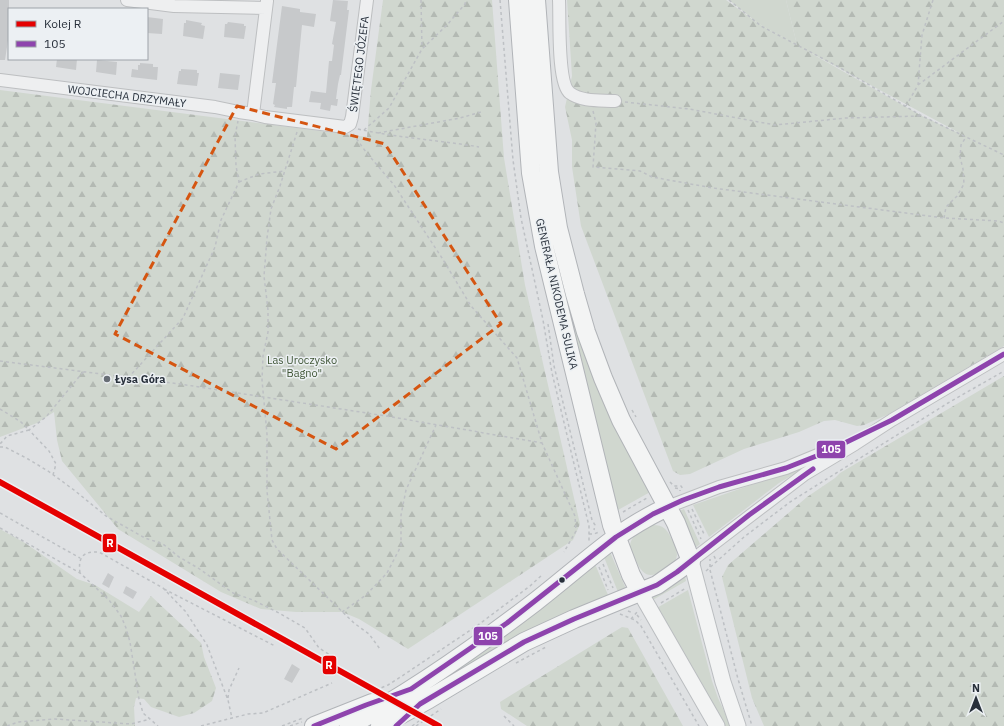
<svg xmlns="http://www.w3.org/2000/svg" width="1004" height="726" viewBox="0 0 1004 726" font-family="'IBM Plex Sans',sans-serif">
<defs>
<pattern id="forest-firs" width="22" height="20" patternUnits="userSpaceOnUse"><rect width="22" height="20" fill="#d0d7cf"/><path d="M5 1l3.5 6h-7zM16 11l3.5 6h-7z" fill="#b3b9b3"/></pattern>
</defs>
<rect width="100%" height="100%" fill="#dfe1e3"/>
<path fill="#d0d7cf" d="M523,0H529L547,200L652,491L618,510L579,352L566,315L541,200Z
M729,0H786L797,45L759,24Z
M809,465L779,483L709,537L693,505Z
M684,509L700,544L694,549L677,512Z
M653,525C663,525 667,529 671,538C674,543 677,549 677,555C676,563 671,566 664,570C650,579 643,576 636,561C634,557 631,551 630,547C630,535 643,528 653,525Z
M610,552L626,589L618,592L604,557Z
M595,564L608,595L549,620L494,649L422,694Z
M685,576L686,581L651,601L649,597L663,590Z
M688,590L712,681L718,698L731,726H724L655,609Z"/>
<path fill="url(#forest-firs)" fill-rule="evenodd" d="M383,0H492L504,158L525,285L580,524L573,540L408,649L359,619L342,612H296L261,609L221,592L118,529L62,461L57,440L54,412L37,423L0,437V90L367,137L371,90Z
M567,0H726L759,24L797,45L786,0H1004V346L887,415L864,425L857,426L835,420L824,421L799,432L744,449L690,474L680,475L673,471L581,226L572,167V140L565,107L572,76ZM800,47L965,136L922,116Z
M1004,376V726H764L752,698L722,577L728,565L807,497L835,478L840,473Z
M0,529L25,543L77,579L95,585L139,612L151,596L201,643L204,657L216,688L212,701L194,713L179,717L151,707L144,699L136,698L134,707L135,726H0Z
M622,627L628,628L683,726H527L501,709L500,702Z"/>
<path fill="#c7c9cb" d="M0,0H9V34L5,60H0Z
M333,0L348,1L347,10H349L341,75H340L338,84L336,99H338L337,106L331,105L330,111L320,109L321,103L309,102L311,91L326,93L329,61H332L334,45L332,44L336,22L330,21Z
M282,6L300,9V12L316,14L314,27L302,25L296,87H294L292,107H287V109L274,107L275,105L273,104L276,83H272Z
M147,17L163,19L162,34L147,33Z
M186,20L202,23L201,25L205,26L203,39L183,36L184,23H186Z
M228,22L244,24V26H246L244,39L224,37L225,24H227Z
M57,59H77L76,70L56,67Z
M97,60L117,62L116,75L96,72Z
M140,63L153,64V67H158L157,80L131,77L132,69L138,70V65H140Z
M181,69L197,70V73H199L197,86L177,84L179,71H181Z
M220,73L240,75L238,90L218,88Z
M108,573L114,577L109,588L102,584Z
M126,586L137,592L133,599L123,593Z
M292,664L300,669L292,683L284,679Z"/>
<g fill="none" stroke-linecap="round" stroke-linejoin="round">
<g stroke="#bdbfc1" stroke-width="14">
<path id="minor" d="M127,0L174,6L266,8
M559,0C560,17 557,84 570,93C582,102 601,100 615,101
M0,80L215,107L239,112L253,114L265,117L345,127L350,124L352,117L367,0
M253,114L267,1
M667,507L719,487L786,468L837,447
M691,561L805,474L855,444L892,420L1004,354"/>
</g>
<g stroke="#bbbec1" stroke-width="17">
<path id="major" d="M691,561L723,682L738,726
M640,592L717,726"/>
</g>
<g stroke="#b1b4b8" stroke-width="20">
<path id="highway" d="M518,0L531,173L544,246L612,525L631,575L640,592
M314,726L372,703
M349,726C414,691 476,647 535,602C562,581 588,558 615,538C631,526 649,516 667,507
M380,726L429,699L524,642L574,619L657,585L691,561L676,523L621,420L603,378L586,332L575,294L558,228L549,172L536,0"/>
</g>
<path stroke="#bdc0c4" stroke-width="1.5" stroke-dasharray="3 3" stroke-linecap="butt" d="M421,0L422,48
M500,0L513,160L521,218L543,320L552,373L589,526V541
M729,0L761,26L837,66L922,116L1004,155
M918,85L1004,21
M625,102L689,109L775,125L846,118L921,116
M906,106L918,85L922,35L933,0
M593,111L596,123L593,167L640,171L652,177L713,188L944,218L998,221L1004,223
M358,129C398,138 439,140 479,147
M364,130L389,108L422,49L447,25L465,4L466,0
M297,132L280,186L271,209L267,238L264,276L268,310V332L263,356L262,380L267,434V491L272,540L277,549L354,623L369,634L380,649
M378,133L460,118L481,112
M353,134L366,152L394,185L442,258L471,306L517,358L542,443L575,516L576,531L564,552
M239,182L259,174L285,171
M944,218L946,207L957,196L964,184L963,169L960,157L961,145L966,137
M548,324L554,366L592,520L595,525L594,530
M0,361L180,384L386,416L542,443
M128,378L183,318L215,247L221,220L239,182L236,166L235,136L238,121
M0,409L21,422L29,430L7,436L0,444
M632,410L636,417
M0,447H5L28,459L48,471L74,490L106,516L145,538L163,544L179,557L198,568L233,593L253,600L279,613L305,628L319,648L330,655
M53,475L56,464L49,451L29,430L46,417L83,372
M670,482L674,486H681L683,489
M675,488L680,489V491
M692,509L705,536
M688,510L701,539
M623,512L647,498
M0,513L80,558
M0,528L80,573L109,600L121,616L126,628L130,642L139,699L143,713L158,726
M589,534H594L599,532
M714,556L717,562
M603,564L613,588
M599,567L608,590
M710,567V559
M710,570L738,679L752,726
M706,571L744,537L790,502L948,403L1004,371
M80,573C78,558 82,551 99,552L163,588L186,612L207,645L228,700L232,718
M164,589L275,646
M661,603L686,588
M628,611L633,613
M342,612L366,595L387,573L401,546V515L406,490L436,425
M620,614L635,620L641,626L699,726
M637,615L641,620
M631,619L637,612
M516,663L546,647
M376,690L388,685L402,676L478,625L530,586L542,575L543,576
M228,698L229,690L239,668
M504,716L514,726
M7,726L18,722L55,719L131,724L150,719
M201,726L248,714L263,713L332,683
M282,726L303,718
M290,726L302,722
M412,726L419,721
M416,726L441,709"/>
<use href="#minor" stroke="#eeeff0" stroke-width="12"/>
<use href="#major" stroke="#f3f4f4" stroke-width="15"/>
<use href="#highway" stroke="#f3f4f4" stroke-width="18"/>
<g stroke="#ecf0f3" stroke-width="8">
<path id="bus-1" d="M314,726L366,705L411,689L507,623L616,537L653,514L683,500L719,487L786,468L824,453L892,420L1004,354
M396,726L420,704L524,642L574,619L657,585L677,572L749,515L813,469"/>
</g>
<use href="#bus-1" stroke="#8e44ad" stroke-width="5"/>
<g stroke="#ecf0f3" stroke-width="9">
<path id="rail-1" d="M0,482L439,726"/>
</g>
<use href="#rail-1" stroke="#e50000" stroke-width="6"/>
</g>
<path fill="none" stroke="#d55511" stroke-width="3" stroke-dasharray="8 5" stroke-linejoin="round" d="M237,106L385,144L501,324L336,449L115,334Z"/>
<circle fill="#686e76" stroke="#ecf0f3" stroke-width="1.5" cx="107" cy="379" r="4"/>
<circle fill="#28303b" stroke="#ecf0f3" stroke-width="1.5" cx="562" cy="580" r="3.5"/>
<g text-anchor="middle" stroke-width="3" stroke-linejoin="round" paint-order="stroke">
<g font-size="11" fill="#28303b" stroke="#ecf0f3">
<text transform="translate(359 64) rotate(-83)" y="4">ŚWIĘTEGO JÓZEFA</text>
<text transform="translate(127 96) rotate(7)" y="4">WOJCIECHA DRZYMAŁY</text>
<text transform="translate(557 294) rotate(77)" y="4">GENERAŁA NIKODEMA SULIKA</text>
</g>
<g font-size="11" fill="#3f5536" stroke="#ecf0f3">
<text x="302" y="364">Las Uroczysko<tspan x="302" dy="13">"Bagno"</tspan></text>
</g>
<g font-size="11" font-weight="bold" fill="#28303b" stroke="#ecf0f3" text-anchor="start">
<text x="115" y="383">Łysa Góra</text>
</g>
</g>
<g stroke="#ecf0f3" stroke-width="1.5">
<rect x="816" y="440" width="30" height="19" rx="4" fill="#8e44ad"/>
<rect x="102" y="533" width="15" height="20" rx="4" fill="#e50000"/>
<rect x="473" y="626" width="30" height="20" rx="4" fill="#8e44ad"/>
<rect x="322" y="655" width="15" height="20" rx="4" fill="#e50000"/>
</g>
<g font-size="11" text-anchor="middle" font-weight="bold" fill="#fff">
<text x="831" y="453">105</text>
<text x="110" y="547">R</text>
<text x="488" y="640">105</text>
<text x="329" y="669">R</text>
</g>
<rect x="8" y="8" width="140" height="52" fill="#ecf0f3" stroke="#9ea3a9"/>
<rect x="16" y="21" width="20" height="6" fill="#e50000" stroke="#9ea3a9"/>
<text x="44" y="28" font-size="12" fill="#28303b">Kolej R</text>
<rect x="16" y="41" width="20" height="6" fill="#8e44ad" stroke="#9ea3a9"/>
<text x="44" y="48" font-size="12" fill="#28303b">105</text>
<g transform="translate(976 698)" stroke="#ecf0f3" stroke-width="3" paint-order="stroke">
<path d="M0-3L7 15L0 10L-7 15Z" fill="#28303b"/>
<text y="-6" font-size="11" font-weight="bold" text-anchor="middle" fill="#28303b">N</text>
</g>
</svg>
